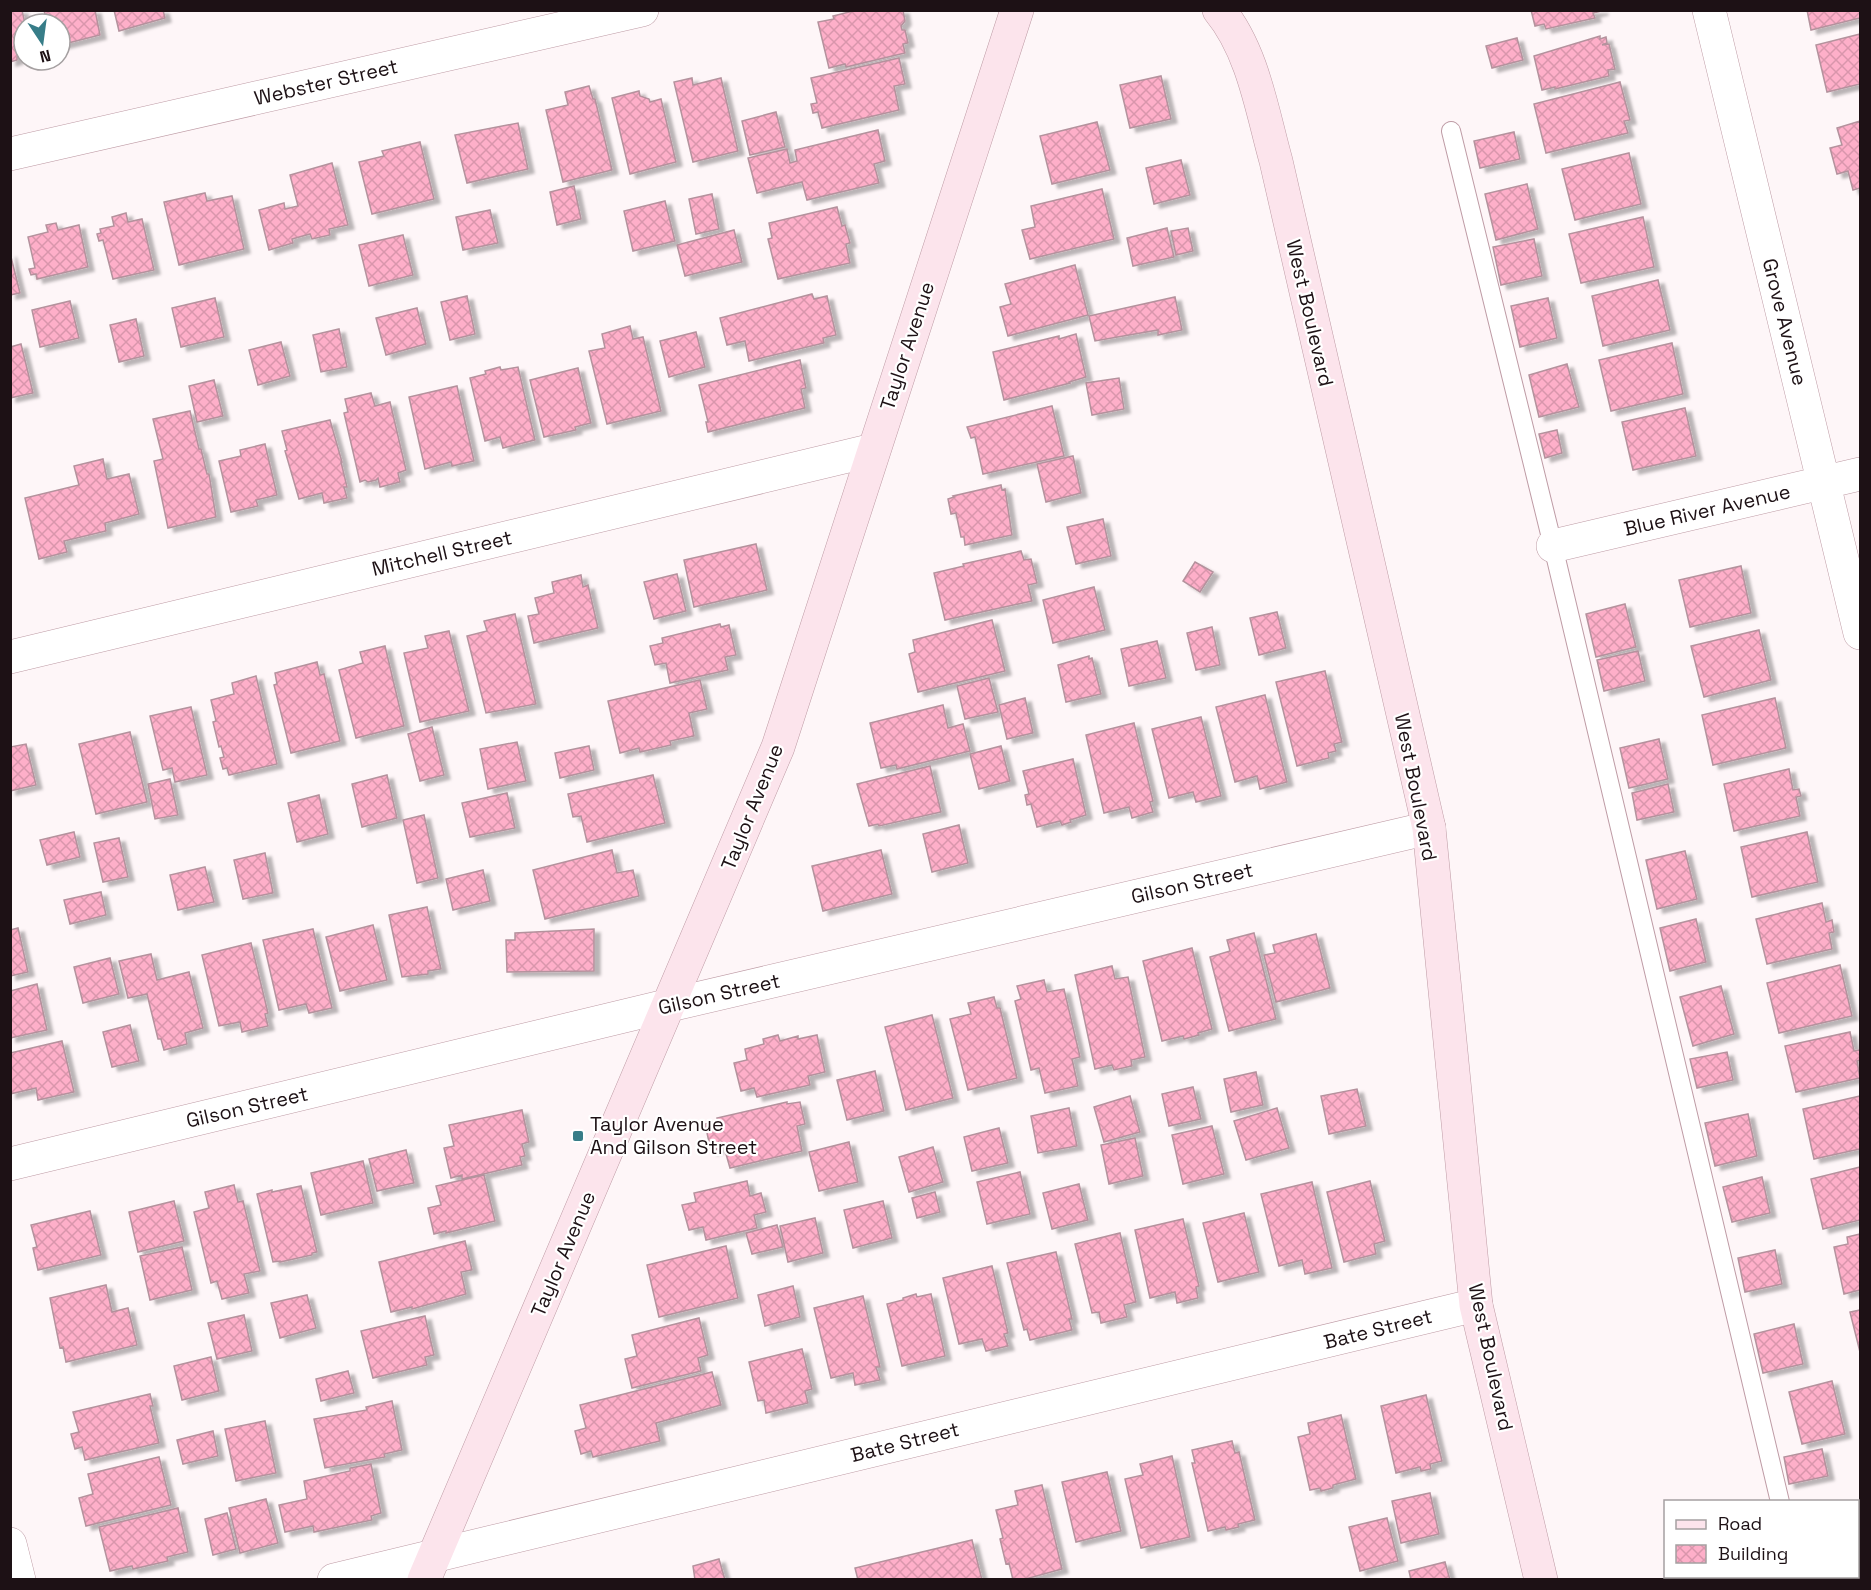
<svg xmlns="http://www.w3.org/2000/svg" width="1871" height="1590" viewBox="0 0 1871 1590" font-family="'Space Grotesk',sans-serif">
<defs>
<pattern id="building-cross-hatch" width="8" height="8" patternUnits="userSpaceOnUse" patternTransform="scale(1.5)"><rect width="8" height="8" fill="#feafc9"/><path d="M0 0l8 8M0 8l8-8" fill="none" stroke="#d996ac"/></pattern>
<filter id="shadow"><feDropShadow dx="6" dy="4" stdDeviation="1.5" flood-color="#0004"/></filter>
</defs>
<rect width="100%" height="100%" fill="#fef6f8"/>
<path fill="url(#building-cross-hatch)" stroke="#b4929d" stroke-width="1.5" filter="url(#shadow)" d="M10,10H22L25,24L24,55L17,57V60L10,62Z
M44,10H95L100,35L60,45V24H47Z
M114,10H163L165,18L119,31Z
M857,10H903L905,21L901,26L902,30H905L908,43L903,44L905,53L846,67L845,64L829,68L818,22L834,19L833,16Z
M1531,10H1602V11L1593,13L1595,18L1546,29L1544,24L1535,26Z
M1807,10H1860V18L1811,30Z
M1860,34V84L1827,92L1816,45Z
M1600,36V39L1606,37L1607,43L1602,45L1609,44L1615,69L1608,70L1609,76L1555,89V87L1542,90L1534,56Z
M1517,38L1523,60L1492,68L1486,46Z
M899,58L905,84L894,86L899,110L822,128L818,112L813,113L811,104L817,103L811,78Z
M1161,76L1171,119L1130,128L1120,85Z
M692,78L693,85L721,78L738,151L693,162L674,82Z
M1620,82L1630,120L1624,121L1628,133L1546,153L1534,104Z
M589,86L593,99H595L612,170L563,182L546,110L568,105L565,92Z
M639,91L640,96L649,99L650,102L661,99L676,162L630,174L612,98Z
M776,112L785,147L750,155L742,121Z
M1860,121V188L1853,190L1848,171L1837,174L1830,148L1842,145L1837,128Z
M1097,122L1110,170L1052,184L1040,136Z
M518,123L528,169L467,183L455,135Z
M878,130L885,161L874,164L879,183L807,200L802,182L757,193L748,158L787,149L790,163L797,161L795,150Z
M1514,132L1520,159L1480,168L1474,141Z
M420,142L434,199L372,214L359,162L384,156L382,151Z
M1629,153L1641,204L1575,220L1562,169Z
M1181,160L1190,195L1154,204L1146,168Z
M332,163L348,225L329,229L330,235L312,239L310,234L292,239L293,243L269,250L259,210L284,203L285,209L298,206L290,175Z
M1527,184L1538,229L1496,240L1485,194Z
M574,186L581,219L557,225L550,192Z
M1102,189L1114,239L1030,259L1022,230L1035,227L1031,206Z
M205,193L207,201L232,196L244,249L179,265L164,202Z
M712,194L719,229L696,234L689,199Z
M665,201L675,241L633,251L624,211Z
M837,207L842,226L845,225L850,243L846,244L850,263L778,279L768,239L772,238L769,223Z
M490,210L498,243L463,250L456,217Z
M126,213L128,222L142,219L154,270L113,279L103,240L99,241L97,234L101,233L100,229L114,226L112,217Z
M1643,217L1654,267L1581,283L1569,234Z
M56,223L58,230L79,225L88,267L37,279L36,274L31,275L29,269L35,268L28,237L48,232L46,225Z
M1167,228L1174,257L1133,266L1127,238Z
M1188,228L1193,251L1176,255L1171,231Z
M734,230L742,262L685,276L677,245Z
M403,235L413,275L369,286L359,245Z
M1534,239L1542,276L1501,285L1493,247Z
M10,253L20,293L10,295Z
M1075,265L1088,315L1008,336L1000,307L1011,304L1005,284Z
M1658,280L1670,330L1603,346L1592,296Z
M812,294L814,299L827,296L836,335L823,338L824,343L749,361L745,341L727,345L720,318Z
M467,296L475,334L450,340L441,302Z
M1175,297L1182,330L1158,335V330L1095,341L1089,316Z
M215,298L224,337L181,347L172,308Z
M1548,298L1557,338L1520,347L1511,306Z
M70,301L79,338L40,347L32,310Z
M417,308L426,344L386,355L376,318Z
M136,319L144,356L119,362L110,325Z
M630,326L633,339L643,337L661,411L607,424L589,351L605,348L602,334Z
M339,329L347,367L321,372L313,335Z
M696,332L705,367L669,377L660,341Z
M1076,334L1086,377L1069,382L1070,383L1004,400L993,352L1059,336V339Z
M281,342L290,376L258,385L249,350Z
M1672,343L1683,394L1611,411L1599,360Z
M21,344L33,393L10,398V347Z
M800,360L806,388L801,389L805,408L708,432L706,422H708L699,385Z
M1567,364L1579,407L1539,417L1529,375Z
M500,367L501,370L518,367L535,440L503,448L500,437L485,441L470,378L486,374L485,371Z
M578,368L591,423L575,427L576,430L544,437L530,380Z
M1119,378L1124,409L1092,415L1086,383Z
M214,380L223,416L197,422L189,386Z
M457,386L474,461L452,466L451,462L425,469L409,397Z
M371,393L375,406L390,402L406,470L398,473L400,482L380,487L378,478L376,480L368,482L365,480L360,482L344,413L348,412L345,399Z
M1052,406L1064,456L983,474L975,437L971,438L967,427Z
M1685,408L1696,456L1633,470L1622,422Z
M190,411L199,449H201L207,474H209L216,517L168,528L154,461L163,459L153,419Z
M330,420L342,462H341L347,487H344L347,498L324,503L322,493L299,499L285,451L287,450L282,431Z
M1557,430L1562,453L1545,458L1539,434Z
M265,444L277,495L256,500L258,506L231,512L219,461L241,456L240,450Z
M1073,456L1081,493L1046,502L1037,464Z
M103,459L107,479L129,474L139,514L105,523L106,531L64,541L67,552L39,559L25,498L79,485L74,466Z
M1001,485L1002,490L1005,489L1012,535L965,545L964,537H961L956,513L951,514L948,499L954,497L953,496Z
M1103,519L1111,556L1076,564L1067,527Z
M756,544L767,590L694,607L684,560Z
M1021,551L1024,560L1031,559L1037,583L1028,585L1032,601L945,620L934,573L964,566L963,564Z
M1195,562L1213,572L1200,592L1183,581Z
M1741,566L1751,613L1690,627L1679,580Z
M677,574L686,611L654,619L644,582Z
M581,575L583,587L588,585L598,628L534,643L528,616L539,614L535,598L554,593L552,582Z
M1094,587L1105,630L1053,643L1043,600Z
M1625,604L1636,647L1596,657L1586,614Z
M1277,612L1286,648L1259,655L1250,618Z
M515,614L536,704L486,713L467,636L487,631L484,621Z
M992,620L1005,671L918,692L909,654L915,652L913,640Z
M720,624L721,627L729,625L736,655L725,657L728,670L670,683L666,663L655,665L650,646L663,643L662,638Z
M1212,627L1220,665L1196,670L1187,633Z
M1759,630L1771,680L1704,697L1691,646Z
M449,631L469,711L420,722L404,653L428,648L425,636Z
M1157,641L1166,678L1129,686L1121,649Z
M385,646L404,726L356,738L339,670L363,663L360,652Z
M1638,651L1645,681L1604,691L1597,660Z
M1089,656V659L1092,658L1101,694L1066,702L1058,665Z
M317,662L320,675L324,674L340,741L291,753L274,685L277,684L275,673Z
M1325,671L1342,742L1334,744L1336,751L1328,753L1329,758L1297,766L1276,682Z
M256,676L277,764L229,775L227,768L223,769L220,758L224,757L221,746L219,747L213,722L216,721L211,700L234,694L232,683Z
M989,678L998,712L965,719L957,686Z
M700,680L707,709L689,713L694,736L670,741L671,745L640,752L639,748L620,753L608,701Z
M1265,695L1287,782L1260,789L1257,776L1235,782L1216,707Z
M1025,698L1033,733L1007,739L999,705Z
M1775,698L1786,748L1713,765L1702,715Z
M943,705L948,728L963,724L970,751L897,769L896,765L881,768L870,723Z
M191,707L207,775L175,782L172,768L163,770L150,716Z
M1201,717L1221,796L1196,802L1193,792L1169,798L1152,729Z
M1134,723L1153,801L1150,802L1153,812L1132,818L1129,807L1104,813L1086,735Z
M432,727L444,775L420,781L408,734Z
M130,732L147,802L96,814L79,744Z
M1659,739L1668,779L1629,788L1620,748Z
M517,742L526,781L488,789L480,749Z
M26,744L36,785L10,791V747Z
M589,746L594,770L560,778L555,753Z
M1001,746L1010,781L979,789L970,754Z
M1073,759L1086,815L1070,820L1071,822L1062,825L1060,821L1037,827L1031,804L1027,805L1025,795L1029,794L1023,771Z
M930,766L941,812L879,826L878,824L869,826L857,784Z
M1789,769L1793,790L1799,789L1801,796L1796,797L1800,816L1734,831L1724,784Z
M387,775L397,818L362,827L352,784Z
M653,775L665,823L587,842L581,816L573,817L568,794Z
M170,779L178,815L155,819L148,784Z
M1668,784L1674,812L1637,820L1632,793Z
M507,793L515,828L470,837L462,803Z
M319,795L328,834L297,842L288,803Z
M424,815L438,878L417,883L403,820Z
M959,825L968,863L932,872L923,834Z
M74,832L80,857L47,865L40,840Z
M1807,832L1818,882L1752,897L1741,847Z
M119,838L128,877L103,882L94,843Z
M612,850L617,873L633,870L639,896L545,919L533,870Z
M881,850L892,894L823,911L812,866Z
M1685,851L1697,899L1657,909L1646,860Z
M265,853L273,893L243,899L234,860Z
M205,867L214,902L178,910L170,875Z
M483,870L490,901L453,910L446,879Z
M101,892L106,915L70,924L64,900Z
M1822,903L1826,922L1832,920L1834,932L1829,933L1832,949L1767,964L1756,919Z
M427,907L441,969L428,971V974L402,977L389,915Z
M1696,919L1706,962L1670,971L1660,928Z
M373,925L387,980L340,991L326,937Z
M18,928L28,972L10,976V930Z
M313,929L332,1008L309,1013L306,1004L279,1010L263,940Z
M594,929V971L507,972L506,940H515V933Z
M1254,933L1276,1019L1229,1031L1210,957L1230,951L1227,940Z
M1316,934L1330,988L1276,1002L1264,955L1275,953L1273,945Z
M251,943L268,1013L265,1014L268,1026L242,1032L240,1022L219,1026L202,955Z
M1192,948L1212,1029L1198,1033L1199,1035L1184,1039L1183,1036L1162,1041L1143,961Z
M151,954L157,980L189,972L203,1028L185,1033L187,1044L164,1050L161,1039H158L147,994L128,998L119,961Z
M110,958L119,994L83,1003L74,967Z
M1840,965L1852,1016L1779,1033L1767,983Z
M1112,966L1115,979L1128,977L1145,1057L1131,1060L1132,1066L1114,1070L1112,1065L1095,1069L1075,975Z
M1044,980L1047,992L1064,989L1080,1057L1072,1059L1078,1086L1045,1093L1039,1068L1031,1070L1015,1001L1021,999L1017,986Z
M37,984L47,1030L10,1038V991Z
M1721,986L1734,1034L1693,1046L1680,997Z
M994,997L997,1008H1000L1017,1078L968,1090L950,1019L971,1014L968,1003Z
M932,1015L953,1098L906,1110L885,1027Z
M130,1025L139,1061L112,1067L103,1032Z
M1850,1032L1854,1051L1860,1050V1060L1857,1061L1860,1078L1796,1092L1785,1046Z
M778,1035L780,1041L798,1036V1039L817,1035L825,1072L808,1076L810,1085L757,1097L754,1088L741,1091L734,1063L747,1060L745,1049L764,1044L763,1039Z
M62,1041L74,1092L38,1100L36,1088L10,1094V1053Z
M1727,1052L1733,1080L1697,1088L1690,1059Z
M875,1071L884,1111L847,1120L837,1080Z
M1256,1072L1263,1105L1231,1112L1224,1079Z
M1193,1087L1201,1119L1169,1126L1162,1094Z
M1357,1089L1366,1126L1329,1134L1321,1096Z
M1130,1096L1140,1132L1104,1142L1094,1107Z
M1860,1096V1149L1814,1159L1803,1109Z
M787,1102V1104L800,1102L805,1124L797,1126L802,1151L730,1168L724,1147L711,1151L705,1124L718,1121L717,1118Z
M1069,1108L1077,1146L1038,1153L1031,1116Z
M1277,1108L1289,1148L1246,1160L1234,1121Z
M522,1110L529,1142L522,1144L525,1156L520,1157L522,1165L462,1179V1175L451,1178L444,1148L454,1146L449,1125Z
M1748,1114L1757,1156L1715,1166L1705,1123Z
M1212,1126L1224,1174L1183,1184L1172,1135Z
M999,1128L1008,1163L972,1171L964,1137Z
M1135,1138L1143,1176L1109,1184L1101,1145Z
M849,1142L858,1182L819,1191L809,1152Z
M933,1147L943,1182L909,1192L899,1157Z
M406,1150L414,1183L377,1191L369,1159Z
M363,1161L373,1203L321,1215L311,1173Z
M1860,1167V1220L1823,1229L1811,1179Z
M1020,1172L1030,1214L987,1224L977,1182Z
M484,1175L495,1221L446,1233V1231L434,1234L428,1208L441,1205L436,1186Z
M1762,1177L1770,1213L1732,1222L1723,1187Z
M747,1181L750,1196L761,1193L766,1212L754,1215L757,1228L706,1240L703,1227L689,1230L682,1205L696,1202L694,1193Z
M1370,1181L1385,1241L1374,1244L1376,1254L1344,1262L1327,1192Z
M1312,1182L1332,1268L1305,1274L1302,1260L1279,1266L1261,1194Z
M1079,1184L1088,1220L1052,1229L1043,1193Z
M234,1185L238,1202L243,1201L260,1271L244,1274L249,1293L222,1299L217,1281L211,1283L194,1212L209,1208L205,1192Z
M301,1186L317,1252L312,1253V1255L280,1262V1261L273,1262L257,1194L272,1190V1192Z
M935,1192L940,1212L917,1218L912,1198Z
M174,1201L184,1241L138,1252L129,1212Z
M883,1201L892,1238L853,1248L844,1210Z
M90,1211L101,1255L38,1270L33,1248L37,1247L31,1225Z
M1244,1213L1259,1272L1218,1282L1203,1223Z
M815,1218L823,1253L788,1262L780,1226Z
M1183,1219L1199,1286L1196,1287L1198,1298L1177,1303L1175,1292L1150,1298L1135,1230Z
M777,1225L783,1247L752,1254L746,1233Z
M1120,1233L1136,1302L1124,1305L1127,1317L1101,1323L1099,1312L1092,1313L1075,1244Z
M1860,1234V1290L1844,1294L1834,1247L1848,1244L1847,1237Z
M465,1241L472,1270L461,1272L466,1294L412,1309V1307L391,1312L379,1262Z
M726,1246L738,1298L659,1317L647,1265Z
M182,1247L192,1290L150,1300L140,1256Z
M1775,1250L1782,1284L1745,1292L1738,1258Z
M1056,1252L1072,1319H1069L1072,1330L1030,1340L1027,1329L1024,1330L1007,1263Z
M992,1266L1008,1333L1004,1334L1008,1346L986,1351L982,1339L959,1344L943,1278Z
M106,1285L112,1312L128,1308L137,1345L66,1362L63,1347L60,1348L50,1298Z
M793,1286L800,1317L765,1326L758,1295Z
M916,1294L917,1297L931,1294L945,1356L902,1366L887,1304L903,1300V1298Z
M307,1295L316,1328L280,1338L271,1303Z
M863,1296L880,1367H876L880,1380L855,1385L853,1373L831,1378L814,1308Z
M1860,1310V1352L1850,1312Z
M244,1315L252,1351L217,1359L208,1323Z
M425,1316L434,1355L425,1357L427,1365L373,1378L361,1331Z
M699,1318L708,1355L698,1358L701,1371L632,1388L625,1359L637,1356L632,1335Z
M1794,1324L1803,1364L1763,1373L1754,1334Z
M802,1349L812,1389L805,1391L808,1403L766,1413L764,1400L758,1401L749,1362Z
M211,1357L219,1391L182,1400L174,1366Z
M348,1371L354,1393L321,1401L316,1379Z
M712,1372L721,1405L656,1423L660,1441L593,1457L591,1451L581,1454L575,1431L586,1428L580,1405Z
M1832,1381L1845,1434L1802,1444L1789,1392Z
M150,1394L153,1406H150L159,1443L85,1460L82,1447L75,1449L71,1434L79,1432L73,1412Z
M1426,1395L1442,1461L1430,1464L1431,1469L1421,1471L1420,1467L1396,1473L1381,1406Z
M392,1401L402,1450L384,1454L385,1457L325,1468L314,1419L367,1410L366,1407Z
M1341,1415L1356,1479L1333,1485V1488L1321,1491L1320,1488L1310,1490L1298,1437L1310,1434L1308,1423Z
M265,1421L276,1473L236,1481L225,1429Z
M213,1431L218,1456L183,1464L177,1440Z
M1232,1441L1235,1453L1239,1452L1255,1520L1238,1524L1239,1527L1226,1530L1225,1527L1208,1531L1192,1463H1195L1192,1450Z
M1822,1449L1828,1476L1789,1484L1784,1457Z
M1172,1456L1190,1537L1141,1548L1125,1479L1143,1475L1140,1464Z
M159,1457L171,1505L86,1526L79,1498L93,1494L88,1474Z
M371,1464L381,1513L371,1516L372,1520L314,1532L313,1526L285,1532L279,1505L307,1499L304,1481L350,1471V1468Z
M1107,1472L1121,1531L1076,1542L1062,1482Z
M1042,1485L1062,1569L1022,1580H1013L1009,1563L1006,1564L1000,1539L1003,1538L996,1510L1018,1505L1015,1491Z
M1430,1493L1439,1534L1401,1543L1392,1501Z
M266,1499L278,1543L240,1553L229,1508Z
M178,1508L188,1552L167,1557L168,1561L133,1569L132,1566L110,1571L99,1527Z
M227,1513L236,1549L213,1555L205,1519Z
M1387,1518L1398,1561L1360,1571L1349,1527Z
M972,1540L982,1580H858L855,1568Z
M719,1559L725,1580H695L693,1566Z
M1445,1562L1450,1580H1411L1409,1571Z"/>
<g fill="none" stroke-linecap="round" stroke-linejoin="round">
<g stroke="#be9ba5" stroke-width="20">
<path id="lane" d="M1451,131L1553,546L1780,1502
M1798,1576L1799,1580"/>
</g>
<g stroke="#be9ba5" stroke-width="34">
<path id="street" d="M1709,10L1860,633
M10,154L642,10
M1553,546L1860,474
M10,657L873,450
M10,1164L670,1005L1429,828
M10,1544L19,1580
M334,1580L1476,1305"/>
</g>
<g stroke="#be9ba5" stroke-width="34">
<path id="secondary" d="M1219,10C1253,51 1262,111 1276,161L1429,828L1476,1305L1541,1580
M424,1580L778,747L1017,10"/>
</g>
<use href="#lane" stroke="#fff" stroke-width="18"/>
<use href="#street" stroke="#fff" stroke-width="33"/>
<use href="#secondary" stroke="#fce4ec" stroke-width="33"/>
</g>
<rect fill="#377d88" stroke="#fff" stroke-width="2" x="572" y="1130" width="12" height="12" rx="3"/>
<g text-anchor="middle" stroke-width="4.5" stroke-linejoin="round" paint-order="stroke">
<g font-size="20" fill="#1d1115" stroke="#fff">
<text transform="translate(326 82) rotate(-13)" y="7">Webster Street</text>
<text transform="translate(1310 313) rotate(77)" y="7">West Boulevard</text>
<text transform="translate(1785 322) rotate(76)" y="7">Grove Avenue</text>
<text transform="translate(907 346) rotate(-72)" y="7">Taylor Avenue</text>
<text transform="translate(1707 510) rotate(-13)" y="7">Blue River Avenue</text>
<text transform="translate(442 553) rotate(-13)" y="7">Mitchell Street</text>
<text transform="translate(1416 787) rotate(79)" y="7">West Boulevard</text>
<text transform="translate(752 807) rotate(-68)" y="7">Taylor Avenue</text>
<text transform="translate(1192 883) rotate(-13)" y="7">Gilson Street</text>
<text transform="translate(719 994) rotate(-13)" y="7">Gilson Street</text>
<text transform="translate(247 1107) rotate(-13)" y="7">Gilson Street</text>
<text transform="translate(563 1254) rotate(-67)" y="7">Taylor Avenue</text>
<text transform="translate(1378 1329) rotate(-14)" y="7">Bate Street</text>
<text transform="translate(1491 1357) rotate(78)" y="7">West Boulevard</text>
<text transform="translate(905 1442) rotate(-14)" y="7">Bate Street</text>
</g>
<g font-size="20" fill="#1d1115" stroke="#fff" text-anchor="start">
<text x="590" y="1131">Taylor Avenue<tspan x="590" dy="23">And Gilson Street</tspan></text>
</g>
</g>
<rect width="1871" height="1590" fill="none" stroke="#1d1115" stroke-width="24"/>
<rect x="1664" y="1500" width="195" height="78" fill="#ffffff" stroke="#a5a0a1" stroke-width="1.5"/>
<rect x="1676" y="1520" width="30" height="9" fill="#fce4ec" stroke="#a5a0a1" stroke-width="1.5"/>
<text x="1718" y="1530" font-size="18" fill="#1d1115">Road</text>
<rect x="1676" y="1545" width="30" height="18" fill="url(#building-cross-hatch)" stroke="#a5a0a1" stroke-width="1.5"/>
<text x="1718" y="1560" font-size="18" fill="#1d1115">Building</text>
<g transform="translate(42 42) rotate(167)"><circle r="28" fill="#ffffff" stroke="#a5a0a1" stroke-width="1.5"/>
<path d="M0-4.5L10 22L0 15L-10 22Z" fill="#377d88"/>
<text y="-9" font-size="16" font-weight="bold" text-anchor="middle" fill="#1d1115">N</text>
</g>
</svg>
